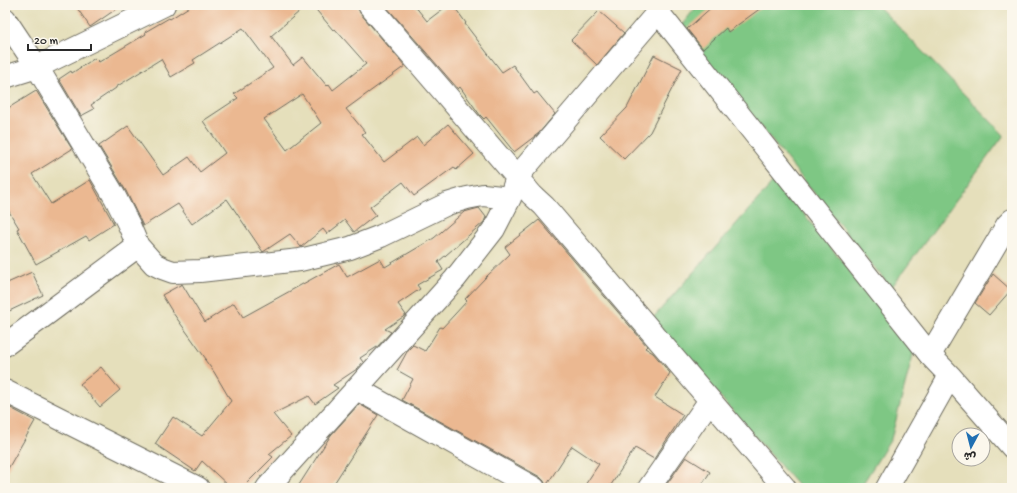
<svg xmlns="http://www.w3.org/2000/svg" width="1017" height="493" viewBox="0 0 1017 493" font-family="'Gochi Hand','Playpen Sans Arabic',sans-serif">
<rect width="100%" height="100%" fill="#fbf7ec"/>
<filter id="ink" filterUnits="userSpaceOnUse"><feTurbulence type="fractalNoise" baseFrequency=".025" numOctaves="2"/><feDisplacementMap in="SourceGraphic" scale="8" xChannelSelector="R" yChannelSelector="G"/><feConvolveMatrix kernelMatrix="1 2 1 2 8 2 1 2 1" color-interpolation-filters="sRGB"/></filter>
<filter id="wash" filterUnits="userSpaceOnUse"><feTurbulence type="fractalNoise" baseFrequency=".012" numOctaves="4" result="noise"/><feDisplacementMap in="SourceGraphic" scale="16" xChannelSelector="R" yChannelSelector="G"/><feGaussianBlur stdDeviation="0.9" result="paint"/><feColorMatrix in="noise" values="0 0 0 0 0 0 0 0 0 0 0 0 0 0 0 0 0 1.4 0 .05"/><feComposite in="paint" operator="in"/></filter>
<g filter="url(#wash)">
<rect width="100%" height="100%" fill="#e5dfbb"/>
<path fill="#7ec784" stroke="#547958" d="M698,5H877L1004,135L891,288L680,27Z
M776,179L914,351L891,439L860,488H800L652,319Z"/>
<g id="blocks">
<path fill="#ebb891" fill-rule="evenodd" d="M75,5H122L90,27Z
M192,5H307L271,36L293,65L303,57L327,86L329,84L333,90L366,64L335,29L333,30L312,5H357L360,13L405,66L346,109L365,132L362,134L384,162L417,137L423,145L448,124L474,154L456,170L454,167L414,196L403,182L370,207L376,215L354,232L345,220L327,234L323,229L301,247L290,234L263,252L227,199L192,224L178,204L143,226L126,191L99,146L128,126L163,175L189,157L200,172L225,153L203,121L238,98L234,94L273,68L243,28L193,60L195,63L171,77L161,59L116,87V88L91,105L94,109L81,116L59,79L71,71L72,73L95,58L99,62L146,34L145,32L169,18L170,19ZM302,94L321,123L287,150L264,119Z
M385,5H414L427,21L448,5H453L466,23L465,24L502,72L513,65L534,94L537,92L555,114L539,133L514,152L486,117L484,119L480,115L460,87L458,89Z
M714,5H765L728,32L726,28L703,49L687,29Z
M599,11L624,33L597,65L571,40Z
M654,55L682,69L650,132L624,159L600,136L627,108Z
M36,91L37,92L72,149L32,174L51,204L90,180L114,224L89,240L86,236L36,264L17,229L19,228L5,205V110Z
M479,208L486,217L484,222L438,262L443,270L417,285L420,289L398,304L406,315L385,329L391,332L377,347L360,358L363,362L357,369L333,385L338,388L315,404L309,396L273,414L291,436L269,454L273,457L242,488H231L202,461L195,471L155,444L173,417L202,436L231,401L214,372L205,360L206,359L173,313L162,295L182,284L205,322L234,303L243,317L339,264L347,277L380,259L385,267L434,238L464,212Z
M539,220L647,346L645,348L653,353L670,373L655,397L683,415L654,459L635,448L609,488H583L599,464L572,446L546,486L544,481L540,477L402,400L413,379L397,370L408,350L413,345L425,351L440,327L442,328L467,301L465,299L486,277L510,254L505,247Z
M32,272L43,295L5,313V284Z
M993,274L1011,290L989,315L975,303Z
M101,367L120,390L100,407L80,384Z
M359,404L378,415L331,488H297L331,435Z
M5,405L35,421L5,474Z
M686,457L710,472L700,488H664Z"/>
</g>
</g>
<g filter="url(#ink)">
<use href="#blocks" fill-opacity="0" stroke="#6c6a5d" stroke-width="1"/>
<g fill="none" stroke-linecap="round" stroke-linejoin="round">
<g stroke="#6c6a5d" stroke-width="24">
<path id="street" d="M369,5L532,195L544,206L785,488
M5,19L37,67L115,197L129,225L138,246L154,264L162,268L173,272L200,271L300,260L350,248L381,236L447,204L467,198L483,195L510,198
M5,77L37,67L164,5
M5,345L138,246
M950,376L1012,447
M357,389L534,488
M5,391L198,488
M267,488L455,279L494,229L510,198L517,177L658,12L930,355
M649,488L710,400
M887,488L950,376L930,355L1007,225L1012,220"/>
</g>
<use href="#street" stroke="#fff" stroke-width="22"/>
</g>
</g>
<rect width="1017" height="493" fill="none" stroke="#fbf7ec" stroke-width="20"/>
<g transform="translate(971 447) rotate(187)"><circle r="19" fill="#fbf7ec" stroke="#a8a59f"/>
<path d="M0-3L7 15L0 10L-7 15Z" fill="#1f6fb2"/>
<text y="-6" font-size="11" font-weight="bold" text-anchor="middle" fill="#2b2b2b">ش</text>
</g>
<path d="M28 44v6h63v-6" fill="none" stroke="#2b2b2b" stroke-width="2"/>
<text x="34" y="44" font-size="12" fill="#2b2b2b" stroke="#fbf7ec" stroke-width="3" paint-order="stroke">20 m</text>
</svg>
